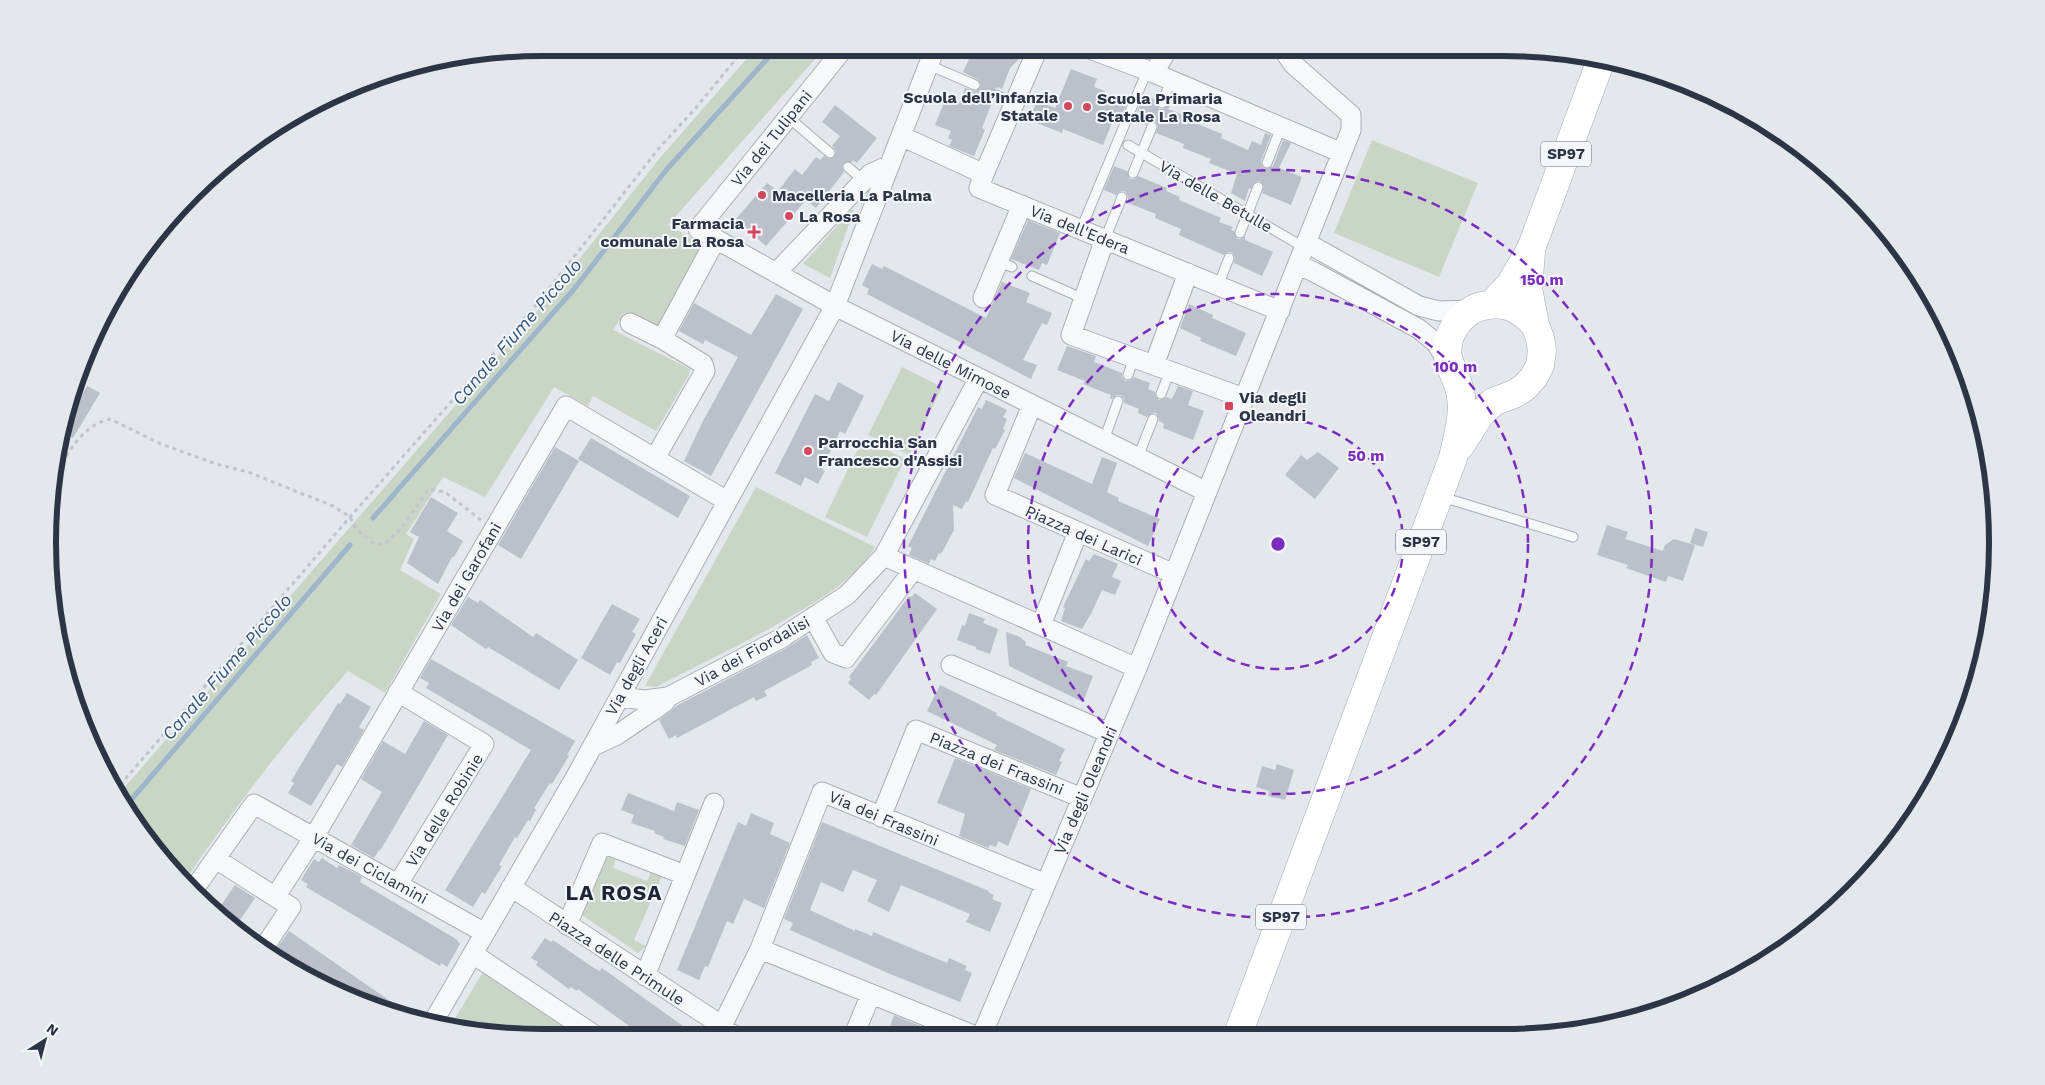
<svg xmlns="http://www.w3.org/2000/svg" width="2045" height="1085" viewBox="0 0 2045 1085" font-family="'Work Sans',sans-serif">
<rect width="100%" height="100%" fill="#e4e7ec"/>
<path fill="#c9d6c5" d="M756,48H825L668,225L705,246L659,331L624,313L613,330L690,369L689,375L656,431L593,396L588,406L554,387L485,497L443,477L406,534L414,539L400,570L441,594L385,693L348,671C288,738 234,808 184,882L131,818L118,795L546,301L659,159Z
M1372,140L1478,183L1439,277L1334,233Z
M852,209L854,210L830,278L803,264Z
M902,367L942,387L909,455L868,435Z
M863,438L905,459L867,537L825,517Z
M756,487L875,547C851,584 814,603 776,625C737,646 697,666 656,687L645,686Z
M605,857L616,858L613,868L647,881L651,872L662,876L634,940L646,946L638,953L582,915L581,910Z
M484,970L583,1036H510L450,1027Z"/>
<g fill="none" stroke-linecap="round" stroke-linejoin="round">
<path stroke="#9eb5cc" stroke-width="5" d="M373,518L575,288L667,169L777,48
M125,807L350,545"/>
</g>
<path fill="#bbc0ca" d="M946,48H992L1019,59L1010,68L1002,89L998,87L990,93L993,100L982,128L985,130L974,156L949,146L952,140L948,138L951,131L935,125L946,98L959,103L965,88L976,91L981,85L978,80L963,72L969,59Z
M1071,69L1097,79L1094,87L1105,91L1104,94L1127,103L1122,115L1116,113L1103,145L1063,129L1062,133L1029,120L1037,101L1055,108Z
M1144,95L1156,100V104L1159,109H1163L1168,105L1170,106L1168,109L1196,120L1195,123L1222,134L1221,138L1248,150L1252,141L1261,145L1265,133L1271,135L1261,161L1262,166L1265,169L1273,166L1283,140L1291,143L1279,168L1302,177L1291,205L1262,193L1264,186L1260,181L1255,182L1251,189L1249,188L1245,201L1231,193L1237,174L1209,163L1211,159L1183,148L1184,144L1156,133L1158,126L1155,121H1151L1146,125L1134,119Z
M835,105L877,138L857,163L853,160L852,162L844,163L842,166L844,172L816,208L806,200L766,246L735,220L767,183L778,191L795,169L802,175L816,157L820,160L824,156L829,159L834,157L836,151L832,146L840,136L822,122Z
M1114,166L1127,171L1130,179H1134L1138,176L1167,188L1166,191L1180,197L1179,200L1221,218L1219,222L1233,227L1231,230L1234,231L1237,239H1241L1245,236V240L1273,252L1262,276L1234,263L1235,257L1232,252H1228L1224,255L1179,235L1181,229L1155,218L1156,214L1128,203V196L1125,191H1121L1116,195L1104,190Z
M1028,220L1060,233L1047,265L1042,263L1039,270L1011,259Z
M872,264L882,269L884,266L986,318L1002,282L1030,293L1026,302L1052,313L1047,325L1042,323L1023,360L1037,365L1031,379L867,294L869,289L862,285Z
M776,294L803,309L711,476L684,461L703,421L738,357L705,340L703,344L679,331L694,303L751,335Z
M1189,304L1213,315L1212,318L1246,333L1236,356L1200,341L1201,338L1180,328Z
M1067,346L1096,356L1094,362L1122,373V377L1125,381H1130L1134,377L1150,383L1148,389L1155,392L1156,397L1159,400L1167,397L1172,399L1178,386L1193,391L1188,405L1204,411L1193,440L1163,428L1164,424L1159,421V418L1156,413H1152L1147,417L1138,413L1139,409L1124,403V399L1121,395H1116L1112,399L1110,398L1111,395L1083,384L1085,381L1057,370Z
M838,382L864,396L845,434L840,431L822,469L825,471L818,484L805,477L801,486L775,473L815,394L829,401Z
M87,386L100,393L73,438L62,432Z
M986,400L1007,410L1003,417L1007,419L1003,429L1005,430L995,449L993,448L968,502L966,501L962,509L953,505L954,530L941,554L939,553L935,561L931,559L929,564L909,555L912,548L908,546L978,407L982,409Z
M591,438L690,496L678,518L578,459Z
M555,447L579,461L521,559L498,545Z
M1318,452L1339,468L1315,499L1285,475L1301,455L1307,460Z
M1025,453L1092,484L1102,457L1117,463L1107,492L1119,498L1118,501L1160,519L1148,546L1014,478Z
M431,497L458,513L447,531L463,541L454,557H452L438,584L407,563L419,537L410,532Z
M1607,525L1628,532L1625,539L1663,551L1665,545L1674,539L1695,545L1683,581L1668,576L1666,582L1626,568L1628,565L1597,555Z
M1695,528L1708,532L1703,547L1690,543Z
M1094,554L1118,564L1112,577L1121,581L1115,595L1102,590L1092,612L1082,629L1061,621L1065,608L1063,607L1086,559L1089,561Z
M915,593L937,609L876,695L874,694L869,700L848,683L851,679L849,677L909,596L911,597Z
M468,597L478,603L480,600L533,637L536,633L578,660L559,690L488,647L486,649L451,625Z
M612,604L640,619L632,632L636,634L620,663L617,662L610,675L581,658Z
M969,613L985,619L983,623L998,629L990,654L976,649V647L957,640L962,625L965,626Z
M1006,632L1020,637L1026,642L1025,645L1068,662L1066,666L1093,676L1083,702L1009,666Z
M807,635L819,658L811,662L812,665L764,691L767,696L756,701L754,697L677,738L676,735L669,739L659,720L670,712L676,706L785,649Z
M431,659L575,741L567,755L569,756L552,784L550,783L534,808L536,810L530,821L528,820L517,838L515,837L499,865L502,866L485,894L482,892L473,907L445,890L531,750L426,688L429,683L420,678Z
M940,685L997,713L996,715L1065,749L1059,761L1062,762L1056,775L994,750L997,745L927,711Z
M347,693L371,707L359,727L364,730L342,767L337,764L311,806L288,793L294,783L291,781L338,703L340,704Z
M424,721L448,735L380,851L379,850L374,858L351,845L382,792L361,779L383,741L405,754Z
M955,758L1031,789L1008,846L998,841L996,847L990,845L988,848L959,836L965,814L937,803Z
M1277,764L1294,770L1285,800L1268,796L1269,791L1256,787L1262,766L1275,770Z
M628,793L674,811L677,802L699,810L685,846L663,839L664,837L654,833L655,831L631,823L634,815L621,810Z
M751,813L774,823L770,834L790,843L764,908L744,899L733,924L727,921L708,967L705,966L699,980L677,970L738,822L746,826Z
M822,822L989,891L988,892L994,895L992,899L1002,903L990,932L966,922L970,914L901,885L889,912L867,901L877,880L853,870L843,892L821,882L810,910L855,931V929L872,936L873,932L947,963L949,958L967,966L965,970L972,973L960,1002L890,974L790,930L793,923L784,919Z
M322,858L337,868L339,865L362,877L360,882L456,939L460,944L447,967L441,963L440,966L306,887L308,884L301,880L314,859L319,862Z
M235,885L255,898L234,929L218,915L224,907L221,905Z
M289,931L406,1012L403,1016L323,986L279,959L281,957L274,952Z
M545,938L551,942L553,940L594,968L600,971L602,968L683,1026L682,1028L694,1036H643L578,989L577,991L571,987L569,989L536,965L538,962L531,958Z
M894,1015L942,1035H887Z"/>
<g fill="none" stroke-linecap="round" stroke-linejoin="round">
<g stroke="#a9aeb7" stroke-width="11">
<path id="service" d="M929,65L975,85
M996,95L1014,103
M1162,103L1171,81
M788,117L830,153
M1128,145L1305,248
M1267,163L1281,127
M848,167L864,181
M1133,173L1152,127
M1081,229L1147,71
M1240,233L1258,187
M1105,239L1122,197
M999,262L1012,267
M1032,276L1084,299
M1218,286L1229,258
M1128,375L1134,358
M1161,394L1170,371
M1104,440L1118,401
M1138,457L1153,419
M1442,497L1573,537"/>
</g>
<g stroke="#a9aeb7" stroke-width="21">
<path id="minor" d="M844,48L698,229L835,306L1207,492
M1087,48L1154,73L1342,153
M1154,73L1168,48
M901,136L984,174L979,188L1280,311
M984,174L1038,48
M1105,239L1071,335L1244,398
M1307,243L1419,306L1439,311L1471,310
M1298,265L1314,272L1419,329L1436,343L1449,364
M776,273L870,174L890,165
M983,298L1022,205
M630,323L662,339L703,364L705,371L655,458
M662,339L716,239
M1154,365L1188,273
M1032,405L995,495L1174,574
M884,556L1137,668
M813,617L833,653L846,658L914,569
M1041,625L1078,532
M951,665L1109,733
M620,697L645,700L668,697L780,639L847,595L884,556L979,378
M593,746L617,735L664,703L668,697
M881,817L916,730L1082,798
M216,859L291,907L263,949
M398,884L484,744L398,692
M511,887L715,1021L721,1029L737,1036
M192,892L254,804L485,933
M275,897L314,837L566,406L727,501
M567,925L602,843L685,875
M760,949L973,1035
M473,954L596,1036
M645,976L714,803
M432,1024L575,778L835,306L935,48
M854,1035L871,994
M982,1035L1137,668L1351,130V115L1293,64L1282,48
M717,1036L760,949L822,792L1046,884"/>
</g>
<g stroke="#a3abb8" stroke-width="29">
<path id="primary" d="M1492,304L1510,285L1531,249L1601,60
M1460,446L1480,415L1493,402L1514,394L1525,387L1534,377L1540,365L1542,351L1540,338L1535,325L1528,288L1531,253
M1238,1034L1453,458C1457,439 1464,417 1461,397C1460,383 1451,371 1448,357C1444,332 1464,308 1488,305C1508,301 1522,311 1535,325"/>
</g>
<path stroke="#c2c5cb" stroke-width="3" stroke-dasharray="4 4" stroke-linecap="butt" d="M54,477C68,453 81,426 110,419L159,443L216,464L248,472L333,506L350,517L356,529L373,543L384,545L402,527L429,489L445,492L481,520
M115,791L350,517L537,304L660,147L694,110L745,48"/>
<use href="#service" stroke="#f7f8fa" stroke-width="9"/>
<use href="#minor" stroke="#f7f8fa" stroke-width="19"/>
<use href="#primary" stroke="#fff" stroke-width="28"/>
</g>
<g fill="none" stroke="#7b2cbf" stroke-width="2.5" stroke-dasharray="9 6">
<circle cx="1278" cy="544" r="125"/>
<circle cx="1278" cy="544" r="250"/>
<circle cx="1278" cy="544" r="374"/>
</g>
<g fill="#d2475e" stroke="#f4f6f9" stroke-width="2">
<circle cx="1068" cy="106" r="5"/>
<circle cx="1087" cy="107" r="5"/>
<circle cx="762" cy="195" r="5"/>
<circle cx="789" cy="216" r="5"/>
<path d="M751.5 224.5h5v5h5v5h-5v5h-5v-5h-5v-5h5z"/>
<rect x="1224" y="401" width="10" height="10" rx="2.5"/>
<circle cx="808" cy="451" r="5"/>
</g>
<g text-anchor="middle" stroke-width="4" stroke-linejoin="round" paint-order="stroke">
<g fill="#f4f6f9" stroke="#676f7b" stroke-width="1">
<rect x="1541" y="141.5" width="50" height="25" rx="4"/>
<rect x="1396" y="529.5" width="50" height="25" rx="4"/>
<rect x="1256" y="904.5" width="50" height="25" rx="4"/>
</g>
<g font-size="15" font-weight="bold" fill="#2b3545">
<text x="1566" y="159">SP97</text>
<text x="1421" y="547">SP97</text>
<text x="1281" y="922">SP97</text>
</g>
<g font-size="16" font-weight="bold" fill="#2b3545" stroke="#f4f6f9" text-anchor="start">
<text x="1058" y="103" text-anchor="end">Scuola dell’Infanzia<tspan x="1058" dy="18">Statale</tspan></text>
<text x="1097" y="104">Scuola Primaria<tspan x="1097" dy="18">Statale La Rosa</tspan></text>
<text x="772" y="201">Macelleria La Palma</text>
<text x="799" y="222">La Rosa</text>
<text x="744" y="229" text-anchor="end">Farmacia<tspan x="744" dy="18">comunale La Rosa</tspan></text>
<text x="1239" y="403">Via degli<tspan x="1239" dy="18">Oleandri</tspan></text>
<text x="818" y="448">Parrocchia San<tspan x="818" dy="18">Francesco d'Assisi</tspan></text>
</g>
<g font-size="16" fill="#2b3545" stroke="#f4f6f9">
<text transform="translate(771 138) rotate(-51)" y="6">Via dei Tulipani</text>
<text transform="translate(1216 196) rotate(30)" y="6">Via delle Betulle</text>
<text transform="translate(1080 229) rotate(22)" y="6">Via dell'Edera</text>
<text transform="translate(951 364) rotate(27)" y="6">Via delle Mimose</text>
<text transform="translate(1084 535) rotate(24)" y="6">Piazza dei Larici</text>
<text transform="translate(466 577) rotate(-60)" y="6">Via dei Garofani</text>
<text transform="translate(752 651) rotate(-29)" y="6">Via dei Fiordalisi</text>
<text transform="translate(636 666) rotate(-61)" y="6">Via degli Aceri</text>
<text transform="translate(997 763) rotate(22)" y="6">Piazza dei Frassini</text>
<text transform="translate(1085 790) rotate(-67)" y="6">Via degli Oleandri</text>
<text transform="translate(444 810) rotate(-58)" y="6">Via delle Robinie</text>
<text transform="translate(884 818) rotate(23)" y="6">Via dei Frassini</text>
<text transform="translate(370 868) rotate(29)" y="6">Via dei Ciclamini</text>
<text transform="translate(617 958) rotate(33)" y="6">Piazza delle Primule</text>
</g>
<g font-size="18" font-style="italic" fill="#33547a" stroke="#f4f6f9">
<text transform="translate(517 332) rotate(-49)" y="6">Canale Fiume Piccolo</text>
<text transform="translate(227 667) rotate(-49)" y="6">Canale Fiume Piccolo</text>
</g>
<g font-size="21" font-weight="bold" letter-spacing="1" fill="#1d2636" stroke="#f4f6f9">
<text x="614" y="900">LA ROSA</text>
</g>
</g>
<path d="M0 0H2045V1085H0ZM542 56H1503A486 486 0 0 1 1989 542V543A486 486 0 0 1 1503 1029H542A486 486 0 0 1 56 543V542A486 486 0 0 1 542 56Z" fill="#e4e7eb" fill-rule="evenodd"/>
<path fill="none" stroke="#2b3545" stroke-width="6" d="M542 56H1503A486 486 0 0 1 1989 542V543A486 486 0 0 1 1503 1029H542A486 486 0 0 1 56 543V542A486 486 0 0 1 542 56Z"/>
<circle cx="1278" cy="544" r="8" fill="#7b2cbf" stroke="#f4f6f9" stroke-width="2.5"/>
<g font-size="15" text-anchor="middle" font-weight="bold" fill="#7b2cbf" stroke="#f4f6f9" stroke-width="4" stroke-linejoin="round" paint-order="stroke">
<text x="1542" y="285">150 m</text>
<text x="1455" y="372">100 m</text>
<text x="1366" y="461">50 m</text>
</g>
<g transform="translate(45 1040) rotate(36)" stroke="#f4f6f9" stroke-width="4" paint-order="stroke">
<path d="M0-4L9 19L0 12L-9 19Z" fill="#2b3545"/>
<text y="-8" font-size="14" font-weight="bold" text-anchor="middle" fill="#2b3545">N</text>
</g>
</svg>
